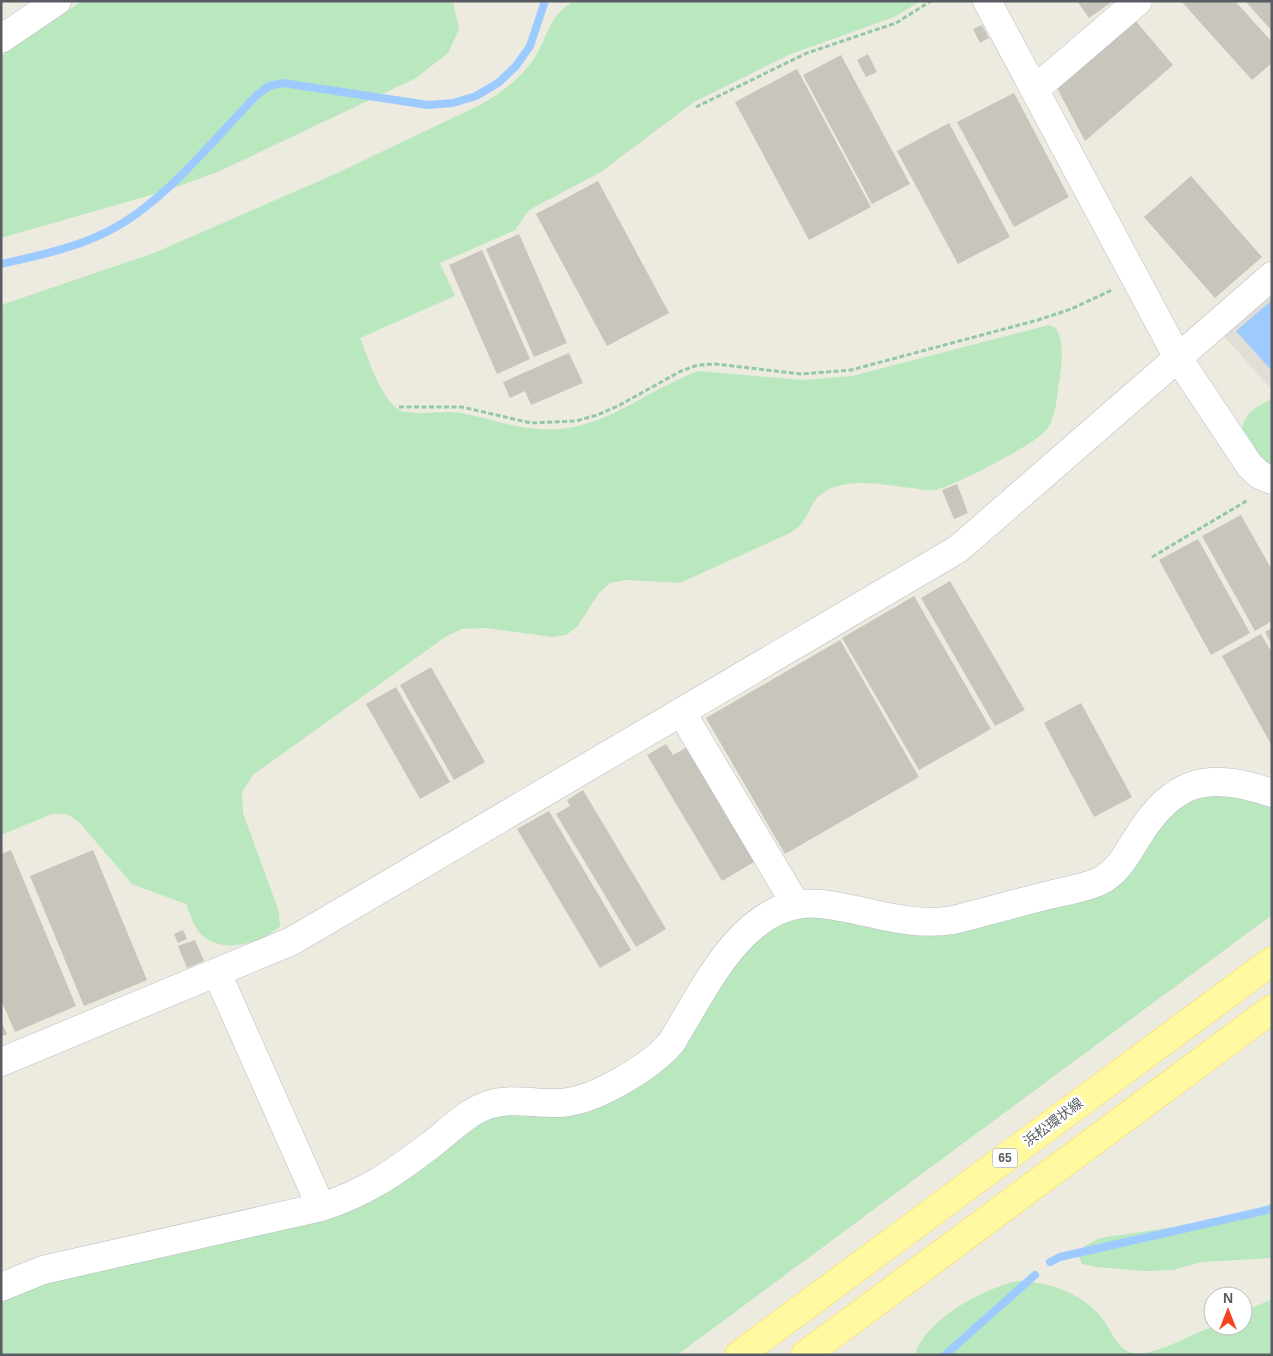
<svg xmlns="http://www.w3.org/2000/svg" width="1273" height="1356" viewBox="0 0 1273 1356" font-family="Helvetica,'Noto Sans JP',sans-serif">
<rect width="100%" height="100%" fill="#edebdf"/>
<path fill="#e0ded7" d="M1272,295V390L1224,336Z"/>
<path fill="#b9e7be" d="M82,1H453L459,29L448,53L416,78L220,171L165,191L1,238V56Z
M574,1H921L894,17L791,54L694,102L601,172L529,210L515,230L440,263L455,296L360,338C368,357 384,410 406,412C426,415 446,410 466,414C488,418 508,426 529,428C599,438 639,392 699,371L801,380L852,376L1049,325L1056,328C1064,343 1062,360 1060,376C1057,394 1057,413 1048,428C1039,443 955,485 936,490C929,491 920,489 913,488C889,486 862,479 838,486C805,495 815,517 792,532L680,583L626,580L610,583L599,593L577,627L566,635L552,637L485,628L462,629L445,637L253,775L242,792L243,813L279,912L280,926C261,944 219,956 199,932C193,925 190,913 186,904L132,884L79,822L67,814H52L1,835V305L154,253L333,175L480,105C504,91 526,75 539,50C551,27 550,16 574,1Z
M1272,398V472L1242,433C1243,412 1255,409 1272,398Z
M1197,792L1272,801V915L677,1355H1V1295L22,1286L323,1215L476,1120L607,1096L746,942L802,912L910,929L1090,893L1155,823Z
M1272,1203V1258L1201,1262L1173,1270L1145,1271L1096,1267L1082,1264L1078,1254L1085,1246L1100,1238L1235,1218Z
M1017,1281C1049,1282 1081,1292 1102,1318C1111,1329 1117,1351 1134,1353C1157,1356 1190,1334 1213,1327C1222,1324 1234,1326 1243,1326V1312L1272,1299V1355H915C926,1319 983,1289 1017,1281Z"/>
<path fill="#9dcbff" d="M1272,300V371L1236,331Z"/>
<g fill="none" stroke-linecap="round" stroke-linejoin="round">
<path stroke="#9dcbff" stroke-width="8" d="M1,264C41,255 81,247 116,227C168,198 215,138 257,95L269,86L283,83L428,105L453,103L476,96L498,83L516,66L530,46L545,1
M1050,1262L1060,1257L1272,1209
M945,1355L1035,1275"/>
</g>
<path fill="#c8c5bc" d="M1077,1H1113L1089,18Z
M1181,1H1235L1272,42V63L1252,80Z
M1245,1H1272V31Z
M1135,20L1173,65L1085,141L1057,88Z
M982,25L989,38L980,43L973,29Z
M868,54L877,72L866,77L857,60Z
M841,55L910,184L872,204L803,75Z
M797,69L871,207L809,240L735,102Z
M1014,93L1069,197L1014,227L957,122Z
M949,123L1010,237L958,264L897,151Z
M1191,176L1262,257L1215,298L1144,217Z
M598,181L669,313L607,346L536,214Z
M519,234L567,343L534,357L486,249Z
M482,250L530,359L497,374L449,265Z
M569,353L583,383L531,405L525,391L510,398L503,382Z
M957,484L968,513L954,519L942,490Z
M1241,515L1272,570V621L1255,631L1202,536Z
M1198,539L1250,633L1211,655L1159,560Z
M950,581L1025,710L995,726L921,598Z
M914,596L991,729L919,770L842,638Z
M1272,628V645L1265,632Z
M1261,634L1272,653V746L1222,656Z
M840,640L919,777L785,854L706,718Z
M431,667L485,762L454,780L400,685Z
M396,687L450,782L420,799L366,704Z
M1081,703L1132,797L1094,817L1044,723Z
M666,744L673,755L691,745L759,859L722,881L647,755Z
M583,790L666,929L636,947L556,814L570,806L567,800Z
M549,811L631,950L600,968L517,829Z
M11,850L76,1006L15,1032L1,1000V854Z
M93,850L147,980L84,1006L30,876Z
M183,930L187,939L178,943L174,934Z
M195,940L204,961L187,968L178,946Z
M1,1021L7,1034L1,1037Z"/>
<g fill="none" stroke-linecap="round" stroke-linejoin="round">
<g stroke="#babcc3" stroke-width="29">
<path id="minor" d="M987,1L1178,358L1250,466L1260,475L1272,480
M1033,87L1047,79L1138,1
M682,713L796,905
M217,973L321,1207
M1,1287L43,1270L321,1207C366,1193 395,1172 432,1144C449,1131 467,1112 488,1105C511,1097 535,1104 559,1103C593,1102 649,1068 671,1043C702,994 738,911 802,904C819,902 835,906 851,909C885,916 918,926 953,920C985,912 1017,903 1049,895C1066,891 1085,888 1100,881C1118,872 1127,854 1137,838C1173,779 1208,771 1272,793"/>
</g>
<g stroke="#babcc3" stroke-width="29">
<path id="tertiary" d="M1,39L57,1
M1,1062L292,941L958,549L1272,276"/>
</g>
<g stroke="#fbdb4a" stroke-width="29">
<path id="primary" d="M739,1355L1272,961
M805,1355L1272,1009"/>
</g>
<path stroke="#92c8a7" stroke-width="3" stroke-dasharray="5 2.5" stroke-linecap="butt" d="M696,107L807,53L896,23L931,1
M399,407H462L531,423L576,421L597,415L618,406L681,371L698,365L716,364L801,374L851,370L1038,320L1071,309L1112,290
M1152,557L1248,500"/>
<use href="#minor" stroke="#fff" stroke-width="28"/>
<use href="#tertiary" stroke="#fff" stroke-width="28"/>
<use href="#primary" stroke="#fff9a2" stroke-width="28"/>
</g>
<g text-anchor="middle" stroke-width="5" stroke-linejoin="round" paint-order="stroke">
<rect fill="#fff" stroke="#8a8d91" stroke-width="1" x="992.5" y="1148.5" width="25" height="19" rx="4"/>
<g font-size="12" font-weight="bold" fill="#585c62">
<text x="1005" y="1162">65</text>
</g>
<g font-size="14" fill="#585c62" stroke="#fff">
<text transform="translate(1053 1122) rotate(-37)" y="5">浜松環状線</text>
</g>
</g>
<rect width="1273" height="1356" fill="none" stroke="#585c62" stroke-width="5"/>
<g transform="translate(1228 1311)"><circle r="24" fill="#ffffff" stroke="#bcbec0"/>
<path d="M0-4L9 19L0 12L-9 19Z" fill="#f5441d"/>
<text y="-8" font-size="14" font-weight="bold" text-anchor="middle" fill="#585c62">N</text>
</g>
</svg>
